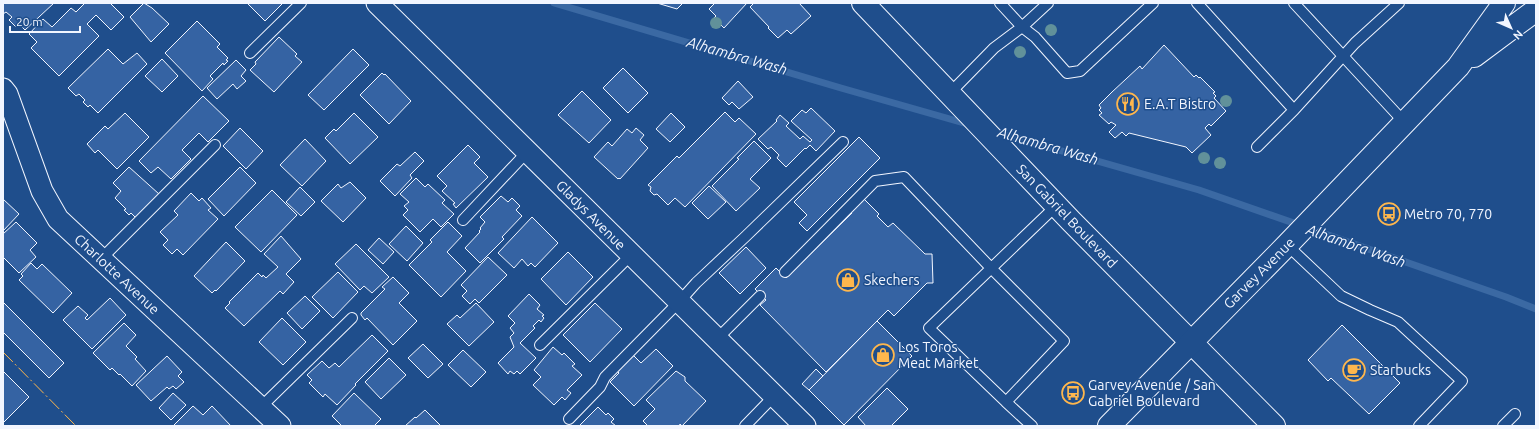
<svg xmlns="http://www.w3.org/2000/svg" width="1539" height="429" viewBox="0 0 1539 429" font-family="Ubuntu,sans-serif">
<rect width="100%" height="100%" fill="#1f4e8c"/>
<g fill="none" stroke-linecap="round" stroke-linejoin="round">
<path stroke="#3b69a3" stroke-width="7" d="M554,3L841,88L971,125
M995,132L1199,190L1506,297L1536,309"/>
</g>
<path fill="#3563a3" stroke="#f2f6ff" d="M3,3H54L25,30L19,24L16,27L9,20L12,17L6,12L3,14Z
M85,3H110L124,17L111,30L96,15L87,24L99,36L59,76L31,48L37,42L29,34L43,19L52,27L71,8L76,12Z
M144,3L152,8L169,24L151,42L130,17Z
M249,3H281L282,4L265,21L248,4Z
M657,3H683L677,9Z
M715,3H747L724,28L714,18L716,16L709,9Z
M754,3H799L811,16L791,34L787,30L778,38L768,28L769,27L750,7Z
M197,21L220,44L217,47L228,58L226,60L228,61L224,65L223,63L210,76L213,79L202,91L165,53Z
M279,37L297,54L295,56L302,62L274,92L250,70L256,64L255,62Z
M1164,45L1194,77L1196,75L1199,78L1200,77L1215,92L1213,93L1216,96L1214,98L1226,111L1211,126L1209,124L1205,128L1211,135L1192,153L1186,147L1129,133L1126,136L1122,132L1115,138L1109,132L1116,125L1111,122L1109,124L1099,115L1102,113L1099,110L1101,108L1099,105L1112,92L1140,66L1142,69Z
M108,49L123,64L137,53L147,64L98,113L90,105L88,107L83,102L85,100L79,94L76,96L68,88Z
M353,49L369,65L324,110L308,95Z
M162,59L178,76L162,92L145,76Z
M236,60L246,70L241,76L246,81L237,89L233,84L217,99L207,88Z
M623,68L648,93L628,113L603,88Z
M382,73L384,75L385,74L411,101L389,124L360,95Z
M738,81L753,97L739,109L732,102L729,105L722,98Z
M582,91L611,120L589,143L558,115Z
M203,96L229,121L208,142L199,133L182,150L191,159L171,179L158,167L151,173L139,161Z
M811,108L835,131L816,151L810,145L806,149L805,148L786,167L777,158L779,155L771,147L768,149L758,139L777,121L776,120L780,115L789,123L786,126L800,139L803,136L810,142L812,140L791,121L802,110L806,113Z
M725,112L735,122L739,118L756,134L685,207L675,198L668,205L657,194L654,195L650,191L651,187L648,185L677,156L679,158Z
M125,113L149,137L117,169L98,150L95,153L87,144L105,126L108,129Z
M354,113L378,137L350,164L325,138L334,129L336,131Z
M671,113L685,127L670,142L656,129Z
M240,128L263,151L246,169L223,146Z
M636,128L644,135L640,140L648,148L620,179L619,178L618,179L594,157L608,142L612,146L627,129L632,133Z
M859,137L880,158L807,231L799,223L807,215L794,202Z
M305,139L326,161L302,186L280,165Z
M754,141L771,158L750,179L760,188L736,211L712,186L739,159L737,158Z
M468,145L480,157L474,163L488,177L456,208L453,204L455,203L442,191L447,186L437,176Z
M415,152L424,161L410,175L412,178L395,196L380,181L397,164L400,166Z
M129,167L159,194L136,218L131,213L129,215L124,210L126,209L115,198L121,191L113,183Z
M240,167L256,183L224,216L208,199Z
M416,178L425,187L428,184L445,200L442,203L454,214L441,227L433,219L420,232L403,215L408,210L404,206L409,202L400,194Z
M350,182L366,198L343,222L321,201L338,184L341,188Z
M709,186L726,202L708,219L692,203Z
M300,187L315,202L301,216L286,202Z
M272,190L297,215L261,252L235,227Z
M191,193L199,201L202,198L211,208L208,210L218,219L183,255L177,249L172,254L163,245L168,240L160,232L178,215L174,211Z
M501,196L508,202L512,198L520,206L516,210L522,216L502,237L504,239L480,263L465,248L480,232L479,231L481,229L480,228L485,222L480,217Z
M863,198L879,214L877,216L888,227L893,223L925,254H932L933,283H927L894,316L888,310L826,372L760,305L766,300L755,289L776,268L786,278L852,213L850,211Z
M3,199L19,214L3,231Z
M532,217L558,243L535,267L531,263L528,266L522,259L514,268L498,253Z
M16,222L37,243L30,250L36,257L19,273L3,257V234Z
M448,222L462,236L447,252L466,271L441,297L409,265L432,242L430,240Z
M406,226L423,243L407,261L389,244Z
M281,236L301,259L286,274L294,282L283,294L280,291L244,326L225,308L230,303L229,302L258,273L262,277L263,275L266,278L278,267L264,254Z
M379,238L394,252L383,264L368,250Z
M226,242L245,261L216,291L215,290L212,293L194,276Z
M356,244L389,277L372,293L364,286L360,290L335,264Z
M746,247L766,268L740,294L719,273Z
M568,252L593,277L566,305L541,279Z
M488,257L507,275L479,303L475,299L470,304L462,296L467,291L461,285Z
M31,263L37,269L42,264L72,293L53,313L19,280L23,276L21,274Z
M338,272L358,292L333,318L312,297Z
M393,277L409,293L399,303L417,321L393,345L367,318L365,320L361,315V313L385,289L382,287Z
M529,294L540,305L537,309L544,315L542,316L544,318L541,322L539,320L533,326L535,328L520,343L536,358L520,374L517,371L514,374L510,371L508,374L498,363L514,347L510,337L514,333L510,328L515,323L508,316Z
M305,296L320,311L302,329L287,313Z
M110,298L126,315L92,349L63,320L78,306L88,315L85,318L87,320Z
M3,302L64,363L49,378L3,332Z
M476,303L494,322L469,346L447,324L457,315L460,318Z
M595,303L622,329L590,362L563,335Z
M282,318L306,342L283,365L259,342Z
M877,321L912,356L844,425L809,390Z
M124,323L136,335L126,346L137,357L135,359L146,371L132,386L120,374L119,375L112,368L110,370L93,353Z
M1342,325L1400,383L1369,414L1331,378L1328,381L1308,360Z
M372,335L388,351L355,384L356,385L337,405L325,394L323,397L309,383L312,380L307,375L322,361L329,368L335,363L339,367Z
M423,344L443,364L428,378L408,358Z
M553,347L562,355L564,353L575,364L572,366L582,375L567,390L571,393L565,400L562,397L554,405L533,385L541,377L534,370Z
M656,349L673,366L634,406L610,382L619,373L617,371L633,355L641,363Z
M463,350L486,372L471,387L448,365Z
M167,356L182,372L178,376L184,382L176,389L173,386L169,389L167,387L151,401L136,385Z
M389,358L406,375L381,399L365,382Z
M816,369L823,376L809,390L802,384Z
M3,371L29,397L3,423Z
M676,371L685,377V381L706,401L682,426L680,424L679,426H646L647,425L643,421L655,409L646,400Z
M887,388L908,409L891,426H866L858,417Z
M173,393L186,405L171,420L159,408Z
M354,393L381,419L374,426H342L332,416Z
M193,406L203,415L212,406L231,426H173Z
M598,407L606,415L608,413L614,419L611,422L616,426H579Z
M425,410L441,426H405L415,417L416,418Z"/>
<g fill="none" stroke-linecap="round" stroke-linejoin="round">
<g stroke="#f2f6ff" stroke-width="12">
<path id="service" d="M1000,3L1022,27L1048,3
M1197,3L1294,110
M1294,3L1405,123
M250,53L301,3
M949,94L994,48L1022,27L1035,37L1067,73L1080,71L1153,3
M1257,147L1294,110L1355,43L1399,3
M463,220L527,152
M1287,245L1341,296L1370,310L1398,322L1462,381L1419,426
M101,259L215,145
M785,272L875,181L904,177L991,268L1064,341L1006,402L929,328L1056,206
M717,339L760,296
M540,345L631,255
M1006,402L1032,426
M261,407L352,318
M569,419L600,387L605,377L679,302L696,283L746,236L843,142
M745,426L774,396
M1503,426L1515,414"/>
</g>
<g stroke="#f2f6ff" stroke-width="23">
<path id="minor" d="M377,3L805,426
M3,89L7,94L42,191L58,219L280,426"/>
</g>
<g stroke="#f2f6ff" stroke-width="24">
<path id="secondary" d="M863,3L1071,221L1274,426"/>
</g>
<g stroke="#f2f6ff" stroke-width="24">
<path id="primary" d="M1474,56L1536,10
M1109,426L1287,245L1458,67L1504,3"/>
</g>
<use href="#service" stroke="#1f4e8c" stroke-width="10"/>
<use href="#minor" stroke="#1f4e8c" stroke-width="21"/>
<use href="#secondary" stroke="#1f4e8c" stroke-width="22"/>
<use href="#primary" stroke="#1f4e8c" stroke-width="22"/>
<path stroke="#ffb74d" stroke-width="1" stroke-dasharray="14 3 2 3" stroke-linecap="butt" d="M3,352L76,426"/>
</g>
<g fill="#61919a">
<circle cx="716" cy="23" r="6"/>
<circle cx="1051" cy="30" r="6"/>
<circle cx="1020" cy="52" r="6"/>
<circle cx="1226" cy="101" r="6"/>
<circle cx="1204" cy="158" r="6"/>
<circle cx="1220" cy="163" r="6"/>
</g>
<defs>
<g id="restaurant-ring" transform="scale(1.15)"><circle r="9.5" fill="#1f4e8c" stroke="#ffb74d" stroke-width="1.5"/><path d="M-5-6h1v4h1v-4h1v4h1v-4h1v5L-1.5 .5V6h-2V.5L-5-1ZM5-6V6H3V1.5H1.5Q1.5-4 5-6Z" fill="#ffb74d"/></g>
<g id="bus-ring" transform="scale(1.15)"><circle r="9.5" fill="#1f4e8c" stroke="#ffb74d" stroke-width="1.5"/><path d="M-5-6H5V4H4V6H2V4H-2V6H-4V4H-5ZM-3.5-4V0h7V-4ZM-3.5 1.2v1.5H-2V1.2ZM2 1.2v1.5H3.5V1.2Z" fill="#ffb74d"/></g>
<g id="shop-ring" transform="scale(1.15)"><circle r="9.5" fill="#1f4e8c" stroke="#ffb74d" stroke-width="1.5"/><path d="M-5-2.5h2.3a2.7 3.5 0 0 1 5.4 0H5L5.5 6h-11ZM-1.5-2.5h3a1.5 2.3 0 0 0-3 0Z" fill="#ffb74d"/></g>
<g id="cafe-ring" transform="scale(1.15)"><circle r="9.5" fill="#1f4e8c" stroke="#ffb74d" stroke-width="1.5"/><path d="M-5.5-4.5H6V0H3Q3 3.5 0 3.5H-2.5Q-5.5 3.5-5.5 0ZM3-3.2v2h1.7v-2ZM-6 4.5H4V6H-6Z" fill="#ffb74d"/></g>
</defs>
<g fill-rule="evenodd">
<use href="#restaurant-ring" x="1128" y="104"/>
<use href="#bus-ring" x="1389" y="214"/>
<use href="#shop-ring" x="848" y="280"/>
<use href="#shop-ring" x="883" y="355"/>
<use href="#cafe-ring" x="1354" y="370"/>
<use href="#bus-ring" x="1073" y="393"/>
</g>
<g text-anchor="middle" stroke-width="3" stroke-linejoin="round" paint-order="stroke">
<g font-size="14" fill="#f2f6ff" stroke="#1f4e8c" text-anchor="start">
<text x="1144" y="109">E.A.T Bistro</text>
<text x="1404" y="219">Metro 70, 770</text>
<text x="864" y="285">Skechers</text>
<text x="898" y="352">Los Toros<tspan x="898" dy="16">Meat Market</tspan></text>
<text x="1370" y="375">Starbucks</text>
<text x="1088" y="390">Garvey Avenue / San<tspan x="1088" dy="16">Gabriel Boulevard</tspan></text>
</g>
<g font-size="14" fill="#f2f6ff" stroke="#1f4e8c">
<text transform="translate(591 215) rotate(45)" y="5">Gladys Avenue</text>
<text transform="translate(1067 216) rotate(46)" y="5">San Gabriel Boulevard</text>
<text transform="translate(1259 273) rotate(-45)" y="5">Garvey Avenue</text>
<text transform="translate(117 274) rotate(43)" y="5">Charlotte Avenue</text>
</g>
<g font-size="15" font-style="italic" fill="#f2f6ff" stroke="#1f4e8c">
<text transform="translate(737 56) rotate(16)" y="5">Alhambra Wash</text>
<text transform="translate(1048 146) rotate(16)" y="5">Alhambra Wash</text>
<text transform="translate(1356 246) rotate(19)" y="5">Alhambra Wash</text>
</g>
</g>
<rect width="1539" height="429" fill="none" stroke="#f2f6ff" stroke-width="8"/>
<g transform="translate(1511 28) rotate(135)" stroke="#1f4e8c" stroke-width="3" paint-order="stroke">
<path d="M0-3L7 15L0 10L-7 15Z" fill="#f2f6ff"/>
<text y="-6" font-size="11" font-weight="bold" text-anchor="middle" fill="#f2f6ff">N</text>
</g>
<path d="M10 26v6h70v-6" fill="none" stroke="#f2f6ff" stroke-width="2"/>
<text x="16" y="26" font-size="12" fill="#f2f6ff" stroke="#1f4e8c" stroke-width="3" paint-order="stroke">20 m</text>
</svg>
